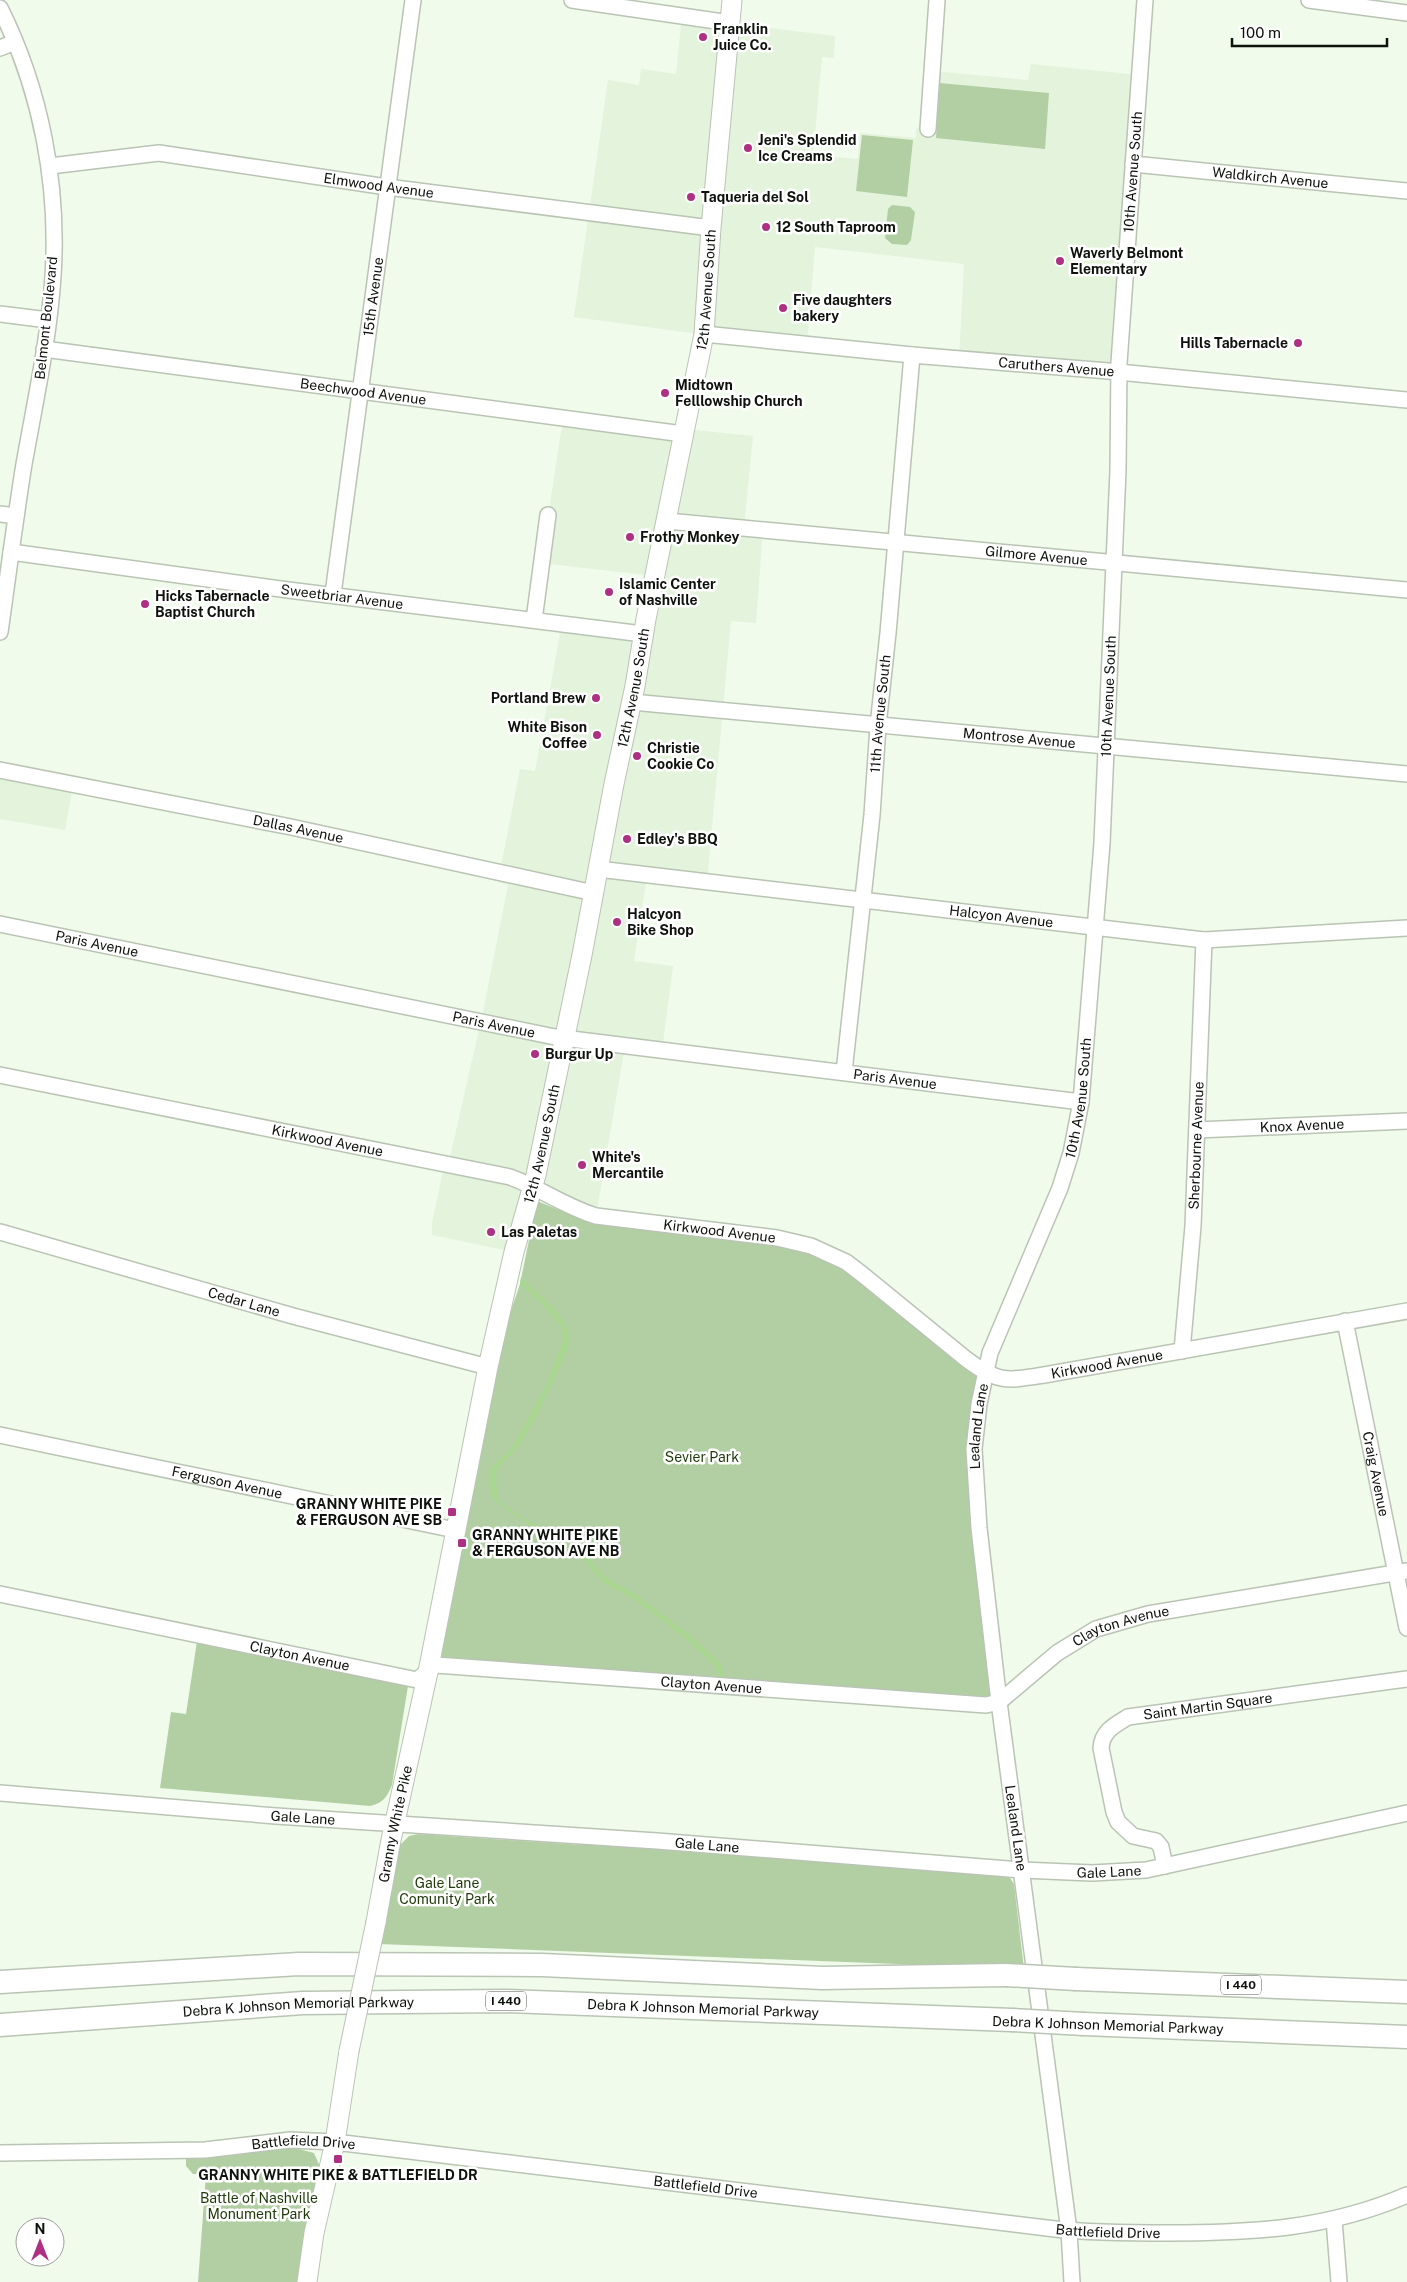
<svg xmlns="http://www.w3.org/2000/svg" width="1407" height="2282" viewBox="0 0 1407 2282" font-family="'Public Sans',sans-serif">
<rect width="100%" height="100%" fill="#f0fbeb"/>
<path fill="#e3f3dc" d="M730,23L835,36L834,58L822,57L813,155L858,159L860,133L916,138V128L927,129L932,71L1028,80L1031,64L1140,75L1120,373L959,359L964,264L824,248L815,247L807,345L735,339L574,317L608,80L639,85L641,69L676,74L681,25L718,30V33L729,34Z
M562,425L685,429L753,436L744,528L763,530L756,623L731,621L707,882L647,875L634,961L673,966L662,1051L625,1046L596,1216L533,1186L514,1252L432,1235V1223L443,1171L450,1157L483,1012L508,885L498,882L520,769L535,771L562,623L643,634L655,576L541,563Z
M0,770L73,785L65,830L0,819Z"/>
<path fill="#b2cfa3" d="M940,83L1049,93L1045,149L936,138Z
M862,135L913,140L907,197L856,191Z
M892,205L910,207L915,212L911,240L907,245L892,244L885,238L888,209Z
M537,1201L584,1220L791,1245L836,1263L979,1378L971,1425L996,1702L436,1661L497,1352L520,1284Z
M197,1641L408,1686L392,1785C387,1797 383,1803 370,1806L160,1788L171,1712L186,1714Z
M418,1834L582,1845L607,1843L1008,1875L1014,1884L1024,1969L379,1944L399,1846L409,1836Z
M295,2148L314,2153L321,2169L303,2282H198L206,2174H193L186,2166V2156Z"/>
<path fill="#a9d691" d="M521,1277L554,1309L565,1323L570,1338L567,1351L539,1411L519,1446L497,1469L496,1480L498,1499L505,1506L527,1520L543,1527L552,1537L589,1559L605,1577L637,1595L687,1633L721,1663L726,1681L720,1680L714,1665L685,1638L636,1601L604,1583L585,1561L551,1541L539,1530L508,1511L492,1498L489,1482L490,1469L512,1447L546,1385L563,1341L561,1326L542,1304L520,1284Z"/>
<g fill="none" stroke-linecap="round" stroke-linejoin="round">
<g stroke="#b9c4b4" stroke-width="18">
<g id="minor">
<path d="M572,0L730,23"/>
<path d="M1309,0L1407,13"/>
<path d="M0,8C41,90 59,185 53,276C49,339 35,402 24,464C15,520 8,576 0,632"/>
<path d="M0,48L15,42"/>
<path d="M928,129L937,0"/>
<path id="s1" d="M1133,164L1407,191"/>
<path id="s2" d="M50,166L159,153L387,187L711,228"/>
<path d="M0,314L48,320"/>
<path id="s3" d="M704,334L912,355L1108,371L1407,400"/>
<path id="s4" d="M44,349L683,434"/>
<path d="M0,514L16,516"/>
<path id="s5" d="M667,521L1407,590"/>
<path id="s6" d="M11,552L288,590L643,634"/>
<path id="s7" d="M333,594L413,0"/>
<path d="M534,620L548,515"/>
<path id="s8" d="M632,702L1407,774"/>
<path id="s9" d="M0,770L291,827L594,893"/>
<path id="s10" d="M598,869L1204,940L1407,928"/>
<path id="s11" d="M0,924L555,1037L1081,1102"/>
<path id="s12" d="M844,1072L872,815L878,726L888,633L912,355"/>
<path id="s13" d="M0,1075L510,1177C540,1188 566,1207 596,1216L777,1238L811,1246L846,1262L863,1275L966,1359C998,1383 1006,1381 1044,1375L1407,1311"/>
<path id="s14" d="M1197,1130L1407,1121"/>
<path id="s15" d="M0,1232L293,1316L488,1367"/>
<path id="s16" d="M1345,1321L1407,1628"/>
<path id="s17" d="M1182,1351L1193,1226L1204,940"/>
<path id="s18" d="M0,1435L455,1530"/>
<path id="s19" d="M0,1594L417,1680L436,1665L986,1705L999,1702L1057,1653L1096,1629L1148,1614L1407,1571"/>
<path id="s20" d="M0,1793L276,1816L657,1841L1022,1870L1092,1873L1146,1870L1407,1813"/>
<path id="s21" d="M1165,1866L1161,1847L1156,1841L1133,1836L1118,1822L1114,1812L1101,1748C1102,1731 1115,1725 1128,1717L1407,1679"/>
<path id="s22" d="M0,2153L205,2150L290,2140L335,2142L1055,2229C1093,2233 1131,2233 1169,2233C1253,2233 1328,2229 1407,2195"/>
<path d="M1334,2220L1339,2282"/>
<path id="s23" d="M1072,2282L1069,2231L999,1702L979,1528L974,1449L979,1404L990,1353L1060,1188L1071,1153L1081,1102L1102,843L1118,470L1119,363L1145,0"/>
</g>
</g>
<g stroke="#b9c4b4" stroke-width="21">
<g id="major">
<path id="s24" d="M376,1922L391,1840L428,1672L488,1367L514,1252L536,1175L582,955L614,784L635,686L646,619L704,334L711,228L732,0"/>
<path d="M307,2282L314,2233L335,2142L349,2051"/>
</g>
</g>
<g stroke="#b9c4b4" stroke-width="25">
<g id="highway">
<path d="M1076,1979L1407,1992"/>
<path d="M0,1982L299,1964L542,1965L822,1978L1006,1975"/>
<path d="M1084,2024L1407,2037"/>
<path id="s25" d="M0,2025L303,2003L505,2001L1012,2020"/>
</g>
</g>
<use href="#minor" stroke="#fff" stroke-width="15"/>
<use href="#major" stroke="#fff" stroke-width="19"/>
<use href="#highway" stroke="#fff" stroke-width="22"/>
<g stroke="#b9c4b4" stroke-width="21" stroke-linecap="butt">
<path id="major-bridge" d="M349,2051L376,1922"/>
</g>
<g stroke="#b9c4b4" stroke-width="25" stroke-linecap="butt">
<path id="highway-bridge" d="M1006,1975L1076,1979
M1012,2020L1084,2024"/>
</g>
<use href="#major-bridge" stroke="#fff" stroke-width="19"/>
<use href="#highway-bridge" stroke="#fff" stroke-width="22"/>
</g>
<g fill="#ad3082" stroke="#fff" stroke-width="2">
<circle cx="703" cy="37" r="5"/>
<circle cx="748" cy="148" r="5"/>
<circle cx="691" cy="197" r="5"/>
<circle cx="766" cy="227" r="5"/>
<circle cx="1060" cy="261" r="5"/>
<circle cx="783" cy="308" r="5"/>
<circle cx="1298" cy="343" r="5"/>
<circle cx="665" cy="393" r="5"/>
<circle cx="630" cy="537" r="5"/>
<circle cx="609" cy="592" r="5"/>
<circle cx="145" cy="604" r="5"/>
<circle cx="596" cy="698" r="5"/>
<circle cx="597" cy="735" r="5"/>
<circle cx="637" cy="756" r="5"/>
<circle cx="627" cy="839" r="5"/>
<circle cx="617" cy="922" r="5"/>
<circle cx="535" cy="1054" r="5"/>
<circle cx="582" cy="1165" r="5"/>
<circle cx="491" cy="1232" r="5"/>
<rect x="447" y="1507" width="10" height="10" rx="2.5"/>
<rect x="457" y="1538" width="10" height="10" rx="2.5"/>
<rect x="333" y="2154" width="10" height="10" rx="2.5"/>
</g>
<g text-anchor="middle" stroke-width="5" stroke-linejoin="round" paint-order="stroke">
<g fill="#fff" stroke="#565955" stroke-width="1">
<rect x="1221" y="1975.5" width="40" height="19" rx="4"/>
<rect x="486" y="1991.5" width="40" height="19" rx="4"/>
</g>
<g font-size="12" font-weight="bold" fill="#0e120c">
<text x="1241" y="1989">I 440</text>
<text x="506" y="2005">I 440</text>
</g>
<g font-size="14" font-weight="bold" fill="#0e120c" stroke="#fff" text-anchor="start">
<text x="713" y="34">Franklin<tspan x="713" dy="16">Juice Co.</tspan></text>
<text x="758" y="145">Jeni's Splendid<tspan x="758" dy="16">Ice Creams</tspan></text>
<text x="701" y="202">Taqueria del Sol</text>
<text x="776" y="232">12 South Taproom</text>
<text x="1070" y="258">Waverly Belmont<tspan x="1070" dy="16">Elementary</tspan></text>
<text x="793" y="305">Five daughters<tspan x="793" dy="16">bakery</tspan></text>
<text x="1288" y="348" text-anchor="end">Hills Tabernacle</text>
<text x="675" y="390">Midtown<tspan x="675" dy="16">Felllowship Church</tspan></text>
<text x="640" y="542">Frothy Monkey</text>
<text x="619" y="589">Islamic Center<tspan x="619" dy="16">of Nashville</tspan></text>
<text x="155" y="601">Hicks Tabernacle<tspan x="155" dy="16">Baptist Church</tspan></text>
<text x="586" y="703" text-anchor="end">Portland Brew</text>
<text x="587" y="732" text-anchor="end">White Bison<tspan x="587" dy="16">Coffee</tspan></text>
<text x="647" y="753">Christie<tspan x="647" dy="16">Cookie Co</tspan></text>
<text x="637" y="844">Edley's BBQ</text>
<text x="627" y="919">Halcyon<tspan x="627" dy="16">Bike Shop</tspan></text>
<text x="545" y="1059">Burgur Up</text>
<text x="592" y="1162">White's<tspan x="592" dy="16">Mercantile</tspan></text>
<text x="501" y="1237">Las Paletas</text>
<text x="442" y="1509" text-anchor="end">GRANNY WHITE PIKE<tspan x="442" dy="16">&amp; FERGUSON AVE SB</tspan></text>
<text x="472" y="1540">GRANNY WHITE PIKE<tspan x="472" dy="16">&amp; FERGUSON AVE NB</tspan></text>
<text x="338" y="2180" text-anchor="middle">GRANNY WHITE PIKE &amp; BATTLEFIELD DR</text>
</g>
<g font-size="14" fill="#0e120c" stroke="#fff">
<text dy="5" stroke="none"><textPath href="#s23" startOffset="2136">10th Avenue South</textPath></text>
<text dy="5" stroke="none"><textPath href="#s1" startOffset="138">Waldkirch Avenue</textPath></text>
<text dy="5" stroke="none"><textPath href="#s2" startOffset="332">Elmwood Avenue</textPath></text>
<text dy="5" stroke="none"><textPath href="#s24" startOffset="1666">12th Avenue South</textPath></text>
<text dy="5" stroke="none"><textPath href="#s7" startOffset="300">15th Avenue</textPath></text>
<text transform="translate(46 318) rotate(-84)" y="5">Belmont Boulevard</text>
<text dy="5" stroke="none"><textPath href="#s3" startOffset="354">Caruthers Avenue</textPath></text>
<text dy="5" stroke="none"><textPath href="#s4" startOffset="322">Beechwood Avenue</textPath></text>
<text dy="5" stroke="none"><textPath href="#s5" startOffset="371">Gilmore Avenue</textPath></text>
<text dy="5" stroke="none"><textPath href="#s6" startOffset="334">Sweetbriar Avenue</textPath></text>
<text dy="5" stroke="none"><textPath href="#s24" startOffset="1261">12th Avenue South</textPath></text>
<text dy="5" stroke="none"><textPath href="#s23" startOffset="1611">10th Avenue South</textPath></text>
<text dy="5" stroke="none"><textPath href="#s12" startOffset="360">11th Avenue South</textPath></text>
<text dy="5" stroke="none"><textPath href="#s8" startOffset="389">Montrose Avenue</textPath></text>
<text dy="5" stroke="none"><textPath href="#s9" startOffset="304">Dallas Avenue</textPath></text>
<text dy="5" stroke="none"><textPath href="#s10" startOffset="406">Halcyon Avenue</textPath></text>
<text dy="5" stroke="none"><textPath href="#s11" startOffset="99">Paris Avenue</textPath></text>
<text dy="5" stroke="none"><textPath href="#s11" startOffset="504">Paris Avenue</textPath></text>
<text dy="5" stroke="none"><textPath href="#s11" startOffset="909">Paris Avenue</textPath></text>
<text dy="5" stroke="none"><textPath href="#s23" startOffset="1208">10th Avenue South</textPath></text>
<text dy="5" stroke="none"><textPath href="#s14" startOffset="105">Knox Avenue</textPath></text>
<text dy="5" stroke="none"><textPath href="#s13" startOffset="334">Kirkwood Avenue</textPath></text>
<text dy="5" stroke="none"><textPath href="#s24" startOffset="796">12th Avenue South</textPath></text>
<text dy="5" stroke="none"><textPath href="#s17" startOffset="206">Sherbourne Avenue</textPath></text>
<text dy="5" stroke="none"><textPath href="#s13" startOffset="739">Kirkwood Avenue</textPath></text>
<text dy="5" stroke="none"><textPath href="#s15" startOffset="254">Cedar Lane</textPath></text>
<text dy="5" stroke="none"><textPath href="#s13" startOffset="1172">Kirkwood Avenue</textPath></text>
<text dy="5" stroke="none"><textPath href="#s23" startOffset="862">Lealand Lane</textPath></text>
<text dy="5" stroke="none"><textPath href="#s16" startOffset="156">Craig Avenue</textPath></text>
<text dy="5" stroke="none"><textPath href="#s18" startOffset="232">Ferguson Avenue</textPath></text>
<text dy="5" stroke="none"><textPath href="#s19" startOffset="1161">Clayton Avenue</textPath></text>
<text dy="5" stroke="none"><textPath href="#s19" startOffset="306">Clayton Avenue</textPath></text>
<text dy="5" stroke="none"><textPath href="#s19" startOffset="726">Clayton Avenue</textPath></text>
<text dy="5" stroke="none"><textPath href="#s21" startOffset="271">Saint Martin Square</textPath></text>
<text dy="5" stroke="none"><textPath href="#s20" startOffset="304">Gale Lane</textPath></text>
<text dy="5" stroke="none"><textPath href="#s24" startOffset="100">Granny White Pike</textPath></text>
<text transform="translate(1016 1828) rotate(82)" y="5">Lealand Lane</text>
<text dy="5" stroke="none"><textPath href="#s20" startOffset="709">Gale Lane</textPath></text>
<text dy="5" stroke="none"><textPath href="#s20" startOffset="1112">Gale Lane</textPath></text>
<text dy="5" stroke="none"><textPath href="#s25" startOffset="299">Debra K Johnson Memorial Parkway</textPath></text>
<text dy="5" stroke="none"><textPath href="#s25" startOffset="704">Debra K Johnson Memorial Parkway</textPath></text>
<text transform="translate(1108 2025) rotate(2)" y="5">Debra K Johnson Memorial Parkway</text>
<text dy="5" stroke="none"><textPath href="#s22" startOffset="304">Battlefield Drive</textPath></text>
<text dy="5" stroke="none"><textPath href="#s22" startOffset="709">Battlefield Drive</textPath></text>
<text dy="5" stroke="none"><textPath href="#s22" startOffset="1114">Battlefield Drive</textPath></text>
</g>
<g font-size="14" fill="#1e3a09" stroke="#fff">
<text x="702" y="1462">Sevier Park</text>
<text x="447" y="1888">Gale Lane<tspan x="447" dy="16">Comunity Park</tspan></text>
<text x="259" y="2203">Battle of Nashville<tspan x="259" dy="16">Monument Park</tspan></text>
</g>
</g>
<g transform="translate(40 2242)"><circle r="24" fill="#ffffff" stroke="#9fa09e"/>
<path d="M0-4L9 19L0 12L-9 19Z" fill="#ad3082"/>
<text y="-8" font-size="14" font-weight="bold" text-anchor="middle" fill="#0e120c">N</text>
</g>
<path d="M1232 38v8h155v-8" fill="none" stroke="#0e120c" stroke-width="2.5"/>
<text x="1240" y="38" font-size="15" fill="#0e120c" stroke="#ffffff" stroke-width="4" paint-order="stroke">100 m</text>
</svg>
